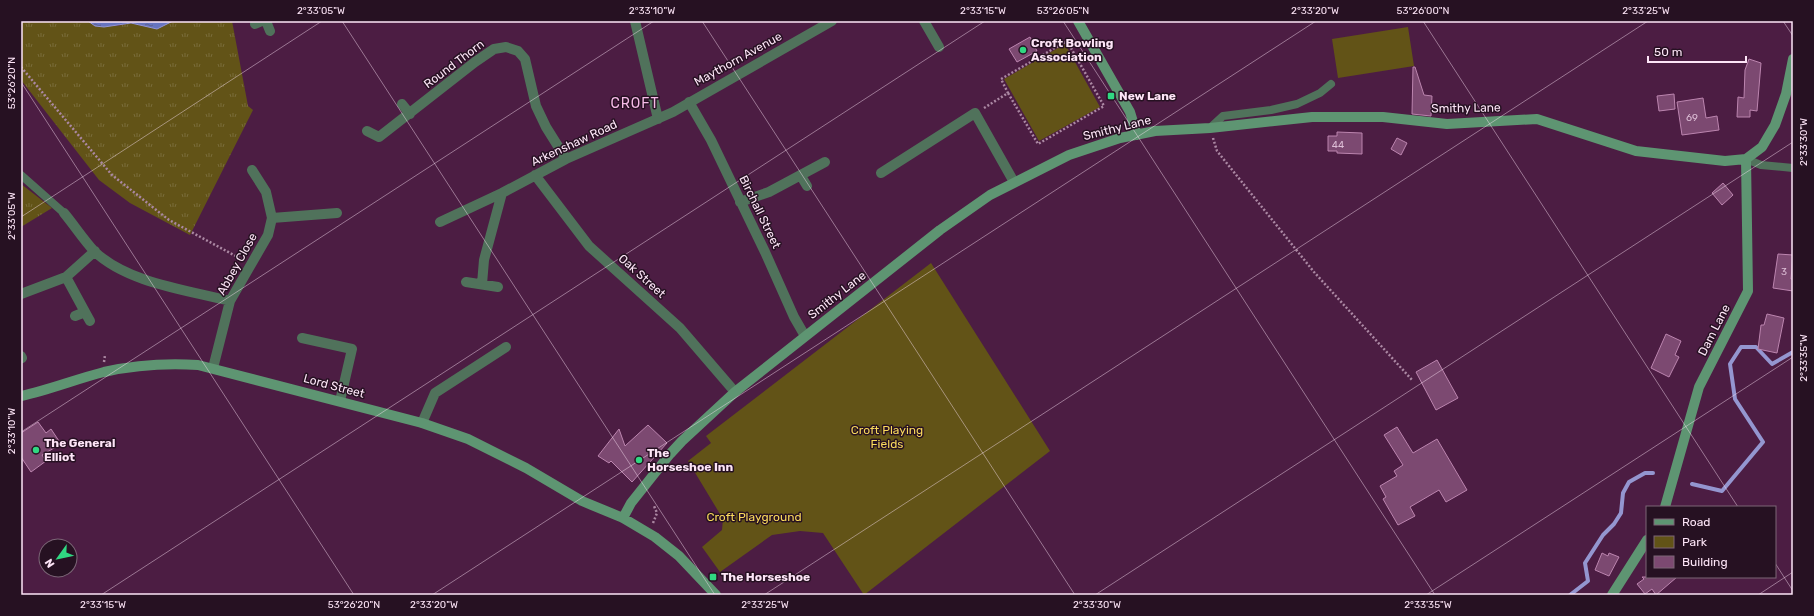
<svg xmlns="http://www.w3.org/2000/svg" width="1814" height="616" viewBox="0 0 1814 616" font-family="Rubik,sans-serif">
<defs>
<pattern id="grass-tufts" width="24" height="20" patternUnits="userSpaceOnUse"><rect width="24" height="20" fill="#625317"/><path d="M3 7l-1-3M5 7V3M7 7l1-3M15 17l-1-3M17 17v-4M19 17l1-3" fill="none" stroke="#796c3a"/></pattern>
<pattern id="water-ripples" width="26" height="14" patternUnits="userSpaceOnUse"><rect width="26" height="14" fill="#6774c0"/><path d="M2 4q2-2 4 0t4 0M15 11q2-2 4 0t4 0" fill="none" stroke="#5c6191"/></pattern>
</defs>
<rect width="100%" height="100%" fill="#4c1d43"/>
<path fill="url(#grass-tufts)" d="M21,21H88L95,26H117L130,23L157,29L173,21H232L248,106L253,110L190,235L130,203L99,180L21,80Z
M21,184L52,208L21,227Z"/>
<path fill="#625317" d="M1408,27L1414,66L1338,78L1332,39Z
M1065,44L1100,107L1039,141L1004,79Z
M931,263L1050,451L864,595L823,533L800,531L772,535L720,572L702,547L722,530L723,519L688,461L711,443L706,436Z"/>
<path fill="url(#water-ripples)" stroke="#9496d0" d="M88,21H173L157,29L131,23L104,27L95,26Z"/>
<g fill="none" stroke-linecap="round" stroke-linejoin="round">
<path stroke="#9496d0" stroke-width="4" d="M1692,484L1722,491L1763,442L1735,399L1730,364L1741,347H1756L1772,364L1793,352
M1570,595L1588,581L1585,563L1603,535L1614,524L1621,513L1623,493L1629,482L1645,473H1653"/>
</g>
<path fill="#7c4971" stroke="#bc85af" d="M1030,37L1037,51L1017,62L1009,49Z
M1749,59L1761,63L1757,111L1750,110V117H1737L1738,97L1744,98L1745,70Z
M1413,67H1415L1424,95L1432,96L1431,116L1412,114Z
M1674,94L1675,109L1659,111L1657,96Z
M1703,98L1706,118L1717,116L1719,130L1682,135L1677,102Z
M1337,132L1362,133V154L1337,153V151H1328V136H1337Z
M1397,138L1407,143L1401,155L1391,149Z
M1723,183L1733,195L1722,205L1712,193Z
M1778,254L1793,255L1791,279H1793V291L1773,288Z
M1767,314L1784,318L1777,353L1758,349L1761,325H1764Z
M1666,334L1681,341L1675,355L1679,357L1669,377L1651,368Z
M1437,360L1458,398L1436,410L1416,372Z
M38,422L46,433L51,429L61,444L42,455L46,461L31,472L21,457V433Z
M648,425L667,443L632,482L611,461L609,463L598,456L619,429L625,446Z
M1397,427L1413,453L1437,439L1467,490L1446,502L1439,490L1410,507L1415,516L1398,525L1383,499L1386,497L1380,486L1397,476L1394,471L1403,465L1384,435Z
M1602,553L1608,556L1609,553L1619,557L1609,576L1595,570Z
M1642,577H1677L1656,595L1652,589L1645,594L1637,584L1644,579Z"/>
<g fill="none" stroke-linecap="round" stroke-linejoin="round">
<path stroke="#ab88a3" stroke-width="2.5" stroke-dasharray="2 2" stroke-linecap="butt" d="M21,67L112,175L169,220L243,260
M984,108L1008,93L1001,79L1067,41L1104,106L1038,144L1008,93
M1213,138L1217,151L1314,272L1413,381
M104,362L105,355
M653,523L657,513L654,506"/>
<path stroke="#50725b" stroke-width="8" d="M1210,128L1223,116L1271,110L1297,104L1320,93L1331,84
M1746,159L1761,165L1793,168
M21,175L64,213"/>
<path stroke="#50725b" stroke-width="10" d="M266,21L270,31
M635,21L658,119
M924,21L939,47
M255,24L262,21
M689,102L711,140L765,252L794,317L805,336
M402,104L410,114
M367,131L379,137L475,62L494,49L506,47L518,51L525,59L536,106L546,127L566,159
M881,173L975,113L1014,182
M535,175L589,246L680,328L735,392
M801,176L807,186
M740,202L769,192L825,162
M64,213C74,225 83,239 94,251C127,283 187,290 230,301
M272,218L337,213
M440,222L502,193L566,159L673,112L832,21
M66,277L85,312
M466,282L498,287
M482,284L484,260L502,193
M21,294L66,277L95,251
M75,316L85,312L90,321
M302,338L352,349L340,401
M21,356L22,358
M213,368L230,301L268,235L272,218L266,192L252,170
M422,423L435,393L506,347"/>
<path stroke="#5e9572" stroke-width="10" d="M1078,21L1130,112L1137,135
M21,396C49,390 76,379 104,372C135,365 166,363 198,365L422,423L468,439L526,468L582,501L623,518L655,537L679,556L716,595
M1665,507L1699,387L1748,291L1746,159
M623,518L631,503L670,454L682,441L735,392L940,230L990,195L1069,155L1120,138L1155,131L1210,128L1312,117H1383L1447,124L1537,119L1636,151L1725,161L1746,159L1762,147L1775,125L1786,94L1793,59
M1612,595L1647,540"/>
</g>
<path fill="none" stroke="#fde5f7" stroke-width="1" stroke-opacity="0.45" d="M342,21L715,595M702,21L1075,595M1063,21L1435,595M1423,21L1738,507M1783,21L1793,36M21,82L354,595M21,217L322,21M21,432L654,21M1775,563L1793,591M101,595L985,21M432,595L1316,21M764,595L1648,21M1095,595L1793,142M1426,595L1793,357M1758,595L1793,572"/>
<g fill="#30d882" stroke="#261122" stroke-width="1.5">
<circle cx="1023" cy="50" r="4"/>
<rect x="1107" y="92" width="8" height="8" rx="2"/>
<circle cx="36" cy="450" r="4"/>
<circle cx="639" cy="460" r="4"/>
<rect x="709" y="573" width="8" height="8" rx="2"/>
</g>
<g text-anchor="middle" stroke-width="3" stroke-linejoin="round" paint-order="stroke">
<g font-size="10" fill="#ddbed6">
<text x="1692" y="121">69</text>
<text x="1338" y="148">44</text>
<text x="1784" y="275">3</text>
</g>
<g font-size="12" font-weight="bold" fill="#fde5f7" stroke="#261122" text-anchor="start">
<text x="1031" y="47">Croft Bowling<tspan x="1031" dy="14">Association</tspan></text>
<text x="1119" y="100">New Lane</text>
<text x="44" y="447">The General<tspan x="44" dy="14">Elliot</tspan></text>
<text x="647" y="457">The<tspan x="647" dy="14">Horseshoe Inn</tspan></text>
<text x="721" y="581">The Horseshoe</text>
</g>
<g font-size="12" fill="#fde5f7" stroke="#261122">
<text transform="translate(738 59) rotate(-29)" y="4">Maythorn Avenue</text>
<text transform="translate(454 64) rotate(-37)" y="4">Round Thorn</text>
<text transform="translate(1466 108) rotate(-1)" y="4">Smithy Lane</text>
<text transform="translate(1117 128) rotate(-14)" y="4">Smithy Lane</text>
<text transform="translate(574 143) rotate(-25)" y="4">Arkenshaw Road</text>
<text transform="translate(760 212) rotate(64)" y="4">Birchall Street</text>
<text transform="translate(237 264) rotate(-61)" y="4">Abbey Close</text>
<text transform="translate(642 276) rotate(42)" y="4">Oak Street</text>
<text transform="translate(837 295) rotate(-38)" y="4">Smithy Lane</text>
<text transform="translate(1714 330) rotate(-63)" y="4">Dam Lane</text>
<text transform="translate(334 386) rotate(15)" y="4">Lord Street</text>
</g>
<g font-size="12" fill="#fada5c" stroke="#261122">
<text x="887" y="434">Croft Playing<tspan x="887" dy="14">Fields</tspan></text>
<text x="754" y="521">Croft Playground</text>
</g>
<g font-size="14" letter-spacing="1" fill="#f6bbe8" stroke="#261122">
<text x="635" y="108">CROFT</text>
</g>
</g>
<rect width="1814" height="616" fill="none" stroke="#261122" stroke-width="44"/>
<rect x="1646" y="506" width="130" height="72" fill="#261122" stroke="#7c6677"/>
<rect x="1654" y="519" width="20" height="6" fill="#5e9572" stroke="#7c6677"/>
<text x="1682" y="526" font-size="12" fill="#fde5f7">Road</text>
<rect x="1654" y="536" width="20" height="12" fill="#625317" stroke="#7c6677"/>
<text x="1682" y="546" font-size="12" fill="#fde5f7">Park</text>
<rect x="1654" y="556" width="20" height="12" fill="#7c4971" stroke="#7c6677"/>
<text x="1682" y="566" font-size="12" fill="#fde5f7">Building</text>
<g transform="translate(58 558) rotate(237)"><circle r="19" fill="#261122" stroke="#7c6677"/>
<path d="M0-3L7 15L0 10L-7 15Z" fill="#30d882"/>
<text y="-6" font-size="11" font-weight="bold" text-anchor="middle" fill="#fde5f7">N</text>
</g>
<path d="M1648 56v6h98v-6" fill="none" stroke="#fde5f7" stroke-width="2"/>
<text x="1654" y="56" font-size="12" fill="#fde5f7" stroke="#261122" stroke-width="3" paint-order="stroke">50 m</text>
<rect x="22" y="22" width="1770" height="572" fill="none" stroke="#fde5f7" stroke-width="1.5"/>
<g font-size="10" text-anchor="middle" fill="#fde5f7">
<text x="321" y="14">2°33'05"W</text>
<text x="652" y="14">2°33'10"W</text>
<text x="983" y="14">2°33'15"W</text>
<text x="1063" y="14">53°26'05"N</text>
<text x="1315" y="14">2°33'20"W</text>
<text x="1423" y="14">53°26'00"N</text>
<text x="1646" y="14">2°33'25"W</text>
<text transform="translate(11 83) rotate(-90)" y="4">53°26'20"N</text>
<text transform="translate(1803 142) rotate(-90)" y="4">2°33'30"W</text>
<text transform="translate(11 216) rotate(-90)" y="4">2°33'05"W</text>
<text transform="translate(1803 358) rotate(-90)" y="4">2°33'35"W</text>
<text transform="translate(11 431) rotate(-90)" y="4">2°33'10"W</text>
<text x="103" y="608">2°33'15"W</text>
<text x="354" y="608">53°26'20"N</text>
<text x="434" y="608">2°33'20"W</text>
<text x="765" y="608">2°33'25"W</text>
<text x="1097" y="608">2°33'30"W</text>
<text x="1428" y="608">2°33'35"W</text>
</g>
</svg>
